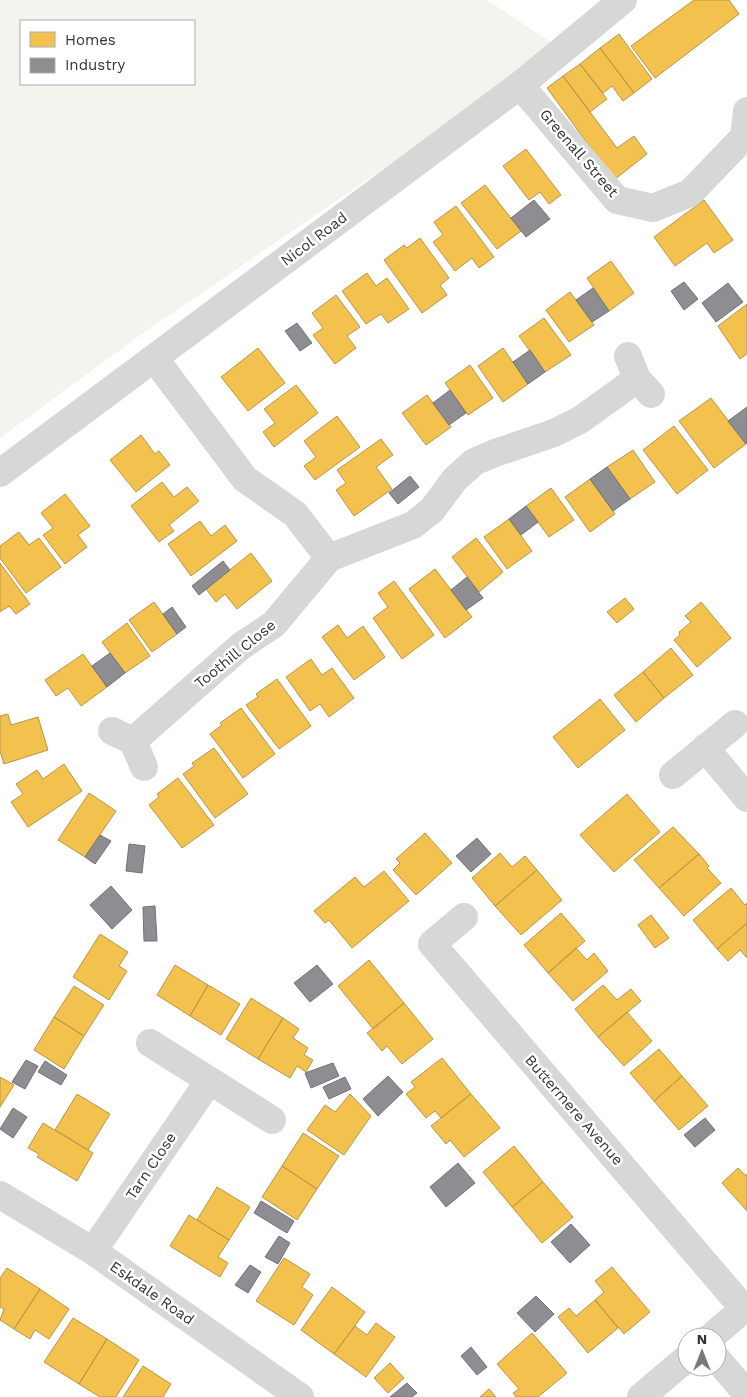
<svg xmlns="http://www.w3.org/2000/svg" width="747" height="1397" viewBox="0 0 747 1397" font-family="'Work Sans',sans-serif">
<rect width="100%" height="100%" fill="#fff"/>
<path fill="#f1f5ed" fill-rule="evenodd" d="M0,0H487L557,46L513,80L139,336L0,438ZM21,21H194V84H21Z"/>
<path fill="#f2c14e" stroke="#b99646" d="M694,0H729L739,14L655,78L631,46Z
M619,34L652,79L634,93L600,48Z
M600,48L634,93L623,101L612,86L603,93L580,64Z
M580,64L607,99L590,112L563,76Z
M563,76L617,148L634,136L647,154L614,180L547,88Z
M526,149L561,195L549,204L540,192L529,200L503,166Z
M485,185L521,231L497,249L461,203Z
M704,200L733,240L714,253L707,243L675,266L654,237Z
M456,206L494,257L479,268L472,258L455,271L433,242L443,235L434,222Z
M420,238L449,278L440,285L447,295L422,313L384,260L404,245L407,248Z
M611,261L634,293L609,311L587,278Z
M367,273L376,286L387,278L409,309L388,323L381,314L366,324L342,291Z
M570,292L594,325L569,342L546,310Z
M336,295L360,327L347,336L356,348L335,364L313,335L323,328L312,313Z
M747,304V354L740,359L718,326Z
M544,318L571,355L545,372L519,336Z
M258,348L285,383L248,411L221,377Z
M503,348L528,384L503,402L478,366Z
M470,365L493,398L468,415L445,383Z
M296,385L318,413L274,447L263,432L275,423L264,409Z
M427,395L451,427L426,445L402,413Z
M711,398L746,444L714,468L679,421Z
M337,416L360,447L315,480L304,466L316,457L304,441Z
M674,426L708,470L677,494L643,450Z
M141,435L155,454L159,451L170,465L136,492L110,460Z
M381,439L393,455L376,467L392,489L354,516L336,490L346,483L337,470Z
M633,450L655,482L630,499L607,467Z
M590,479L615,514L590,532L565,497Z
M162,482L174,497L187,487L199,501L169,525L174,531L159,542L131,506Z
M551,488L574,520L549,537L526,506Z
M65,494L90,526L78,535L87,547L65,564L43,535L53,528L41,513Z
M509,519L532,551L507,569L484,537Z
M200,521L211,536L225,525L237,541L191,576L168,544Z
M19,532L29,545L39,538L61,567L26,593L0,558V546Z
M476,538L503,572L479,592L452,557Z
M251,553L272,581L237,609L225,594L216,602L206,589Z
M0,563L30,604L16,614L9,606L0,612Z
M435,569L472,617L445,638L409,589Z
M394,581L434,635L402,659L373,618L388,607L378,593Z
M625,598L634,609L617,623L607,612Z
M154,602L177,634L152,652L129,620Z
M701,602L731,638L697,667L674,640L680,635L679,632L691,622L685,616Z
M127,623L150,656L125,673L102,642Z
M338,625L347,638L363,626L385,657L354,680L322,637Z
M671,648L693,675L664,698L643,672Z
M83,654L107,687L81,706L68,688L56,696L45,680Z
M311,659L322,675L332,668L354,698L329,717L320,704L310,711L286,677Z
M643,672L664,698L636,722L614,695Z
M277,679L311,726L279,749L246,705L258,697L256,694Z
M600,699L625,730L578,768L553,737Z
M241,708L275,754L243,778L210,734L222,725L220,723Z
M8,714L11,725L38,717L48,750L4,764L0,751V716Z
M214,748L248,794L215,818L183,774L194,766L192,763Z
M64,764L82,791L28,827L11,802L23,794L16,784L37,770L43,779Z
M178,778L214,825L182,848L149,805L159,797L157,794Z
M89,793L116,811L85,857L58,840Z
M627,794L660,832L614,872L580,835Z
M673,827L699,854L659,888L634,860Z
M425,833L452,863L416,895L393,870L400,863L396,859Z
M500,853L512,867L525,856L537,870L495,906L472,878Z
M699,854L709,866L707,868L721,883L684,916L659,888Z
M537,870L562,900L521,935L495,906Z
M384,871L409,901L352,948L329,920L325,923L314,911L355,877L364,887Z
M731,888L745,905L747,903V923L717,949L693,920Z
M561,913L585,941L548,973L524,945Z
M651,915L669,938L655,948L638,925Z
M747,923V958L740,950L728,961L717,949Z
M100,934L128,952L119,966L127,971L109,1000L73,977Z
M576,948L587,960L594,953L608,971L573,1001L548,973Z
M369,960L404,1003L373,1029L338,986Z
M175,965L208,985L190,1016L157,995Z
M208,985L240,1004L221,1035L190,1016Z
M603,985L617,1000L631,989L641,1001L598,1037L575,1009Z
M74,986L104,1005L84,1036L54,1017Z
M251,998L283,1018L258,1059L226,1039Z
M404,1003L433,1039L402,1064L387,1046L382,1051L367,1033Z
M627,1012L652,1041L624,1066L598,1037Z
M54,1017L84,1036L64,1069L34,1050Z
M283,1018L299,1029L293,1038L308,1048L304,1055L313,1060L306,1072L297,1066L290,1078L258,1059Z
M659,1049L682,1076L654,1101L630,1073Z
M442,1058L471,1094L441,1118L435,1111L426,1118L406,1094L415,1087L411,1082Z
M682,1076L708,1106L679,1130L654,1101Z
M0,1077L14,1085L0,1107Z
M77,1094L110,1114L88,1150L55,1130Z
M350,1094L371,1116L344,1155L307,1130L325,1105L335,1112Z
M471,1094L500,1128L464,1157L450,1140L446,1144L431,1126Z
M43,1123L93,1153L77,1181L37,1157L39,1154L28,1148Z
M303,1133L339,1156L317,1189L282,1166Z
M514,1146L543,1182L512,1207L483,1172Z
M282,1166L317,1189L297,1220L262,1197Z
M738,1168L746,1176L747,1174V1211L722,1183Z
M543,1182L573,1217L542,1243L512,1207Z
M217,1187L250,1207L229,1240L197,1220Z
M189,1215L229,1240L218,1257L228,1263L220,1277L170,1246Z
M284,1258L310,1274L302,1287L313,1295L294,1325L256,1301Z
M612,1267L650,1312L624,1334L595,1300L604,1292L595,1281Z
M7,1268L40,1289L14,1329L0,1320L4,1309L0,1307V1278Z
M332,1287L365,1312L334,1354L301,1330Z
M40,1289L69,1309L49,1339L35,1330L30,1339L14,1329Z
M595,1300L618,1328L588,1353L558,1317L569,1308L576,1316Z
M73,1318L107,1339L79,1384L44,1362Z
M376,1323L395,1337L366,1377L334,1354L355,1326L367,1335Z
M532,1333L567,1373L538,1397H516L513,1393L519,1389L497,1364Z
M107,1339L139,1360L116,1397H100L79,1384Z
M390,1363L404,1378L388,1393L374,1378Z
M143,1366L171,1384L163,1397H123Z
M489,1389L496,1397H480Z"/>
<path fill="#8d8d92" stroke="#727276" d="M534,200L550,219L526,237L511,218Z
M684,282L698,299L684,310L671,291Z
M728,283L743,302L716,322L702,303Z
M593,288L609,311L592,322L576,300Z
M297,323L312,343L300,351L285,331Z
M530,350L545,372L528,384L513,362Z
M450,390L466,413L449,425L433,403Z
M747,407V443L746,444L728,421Z
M607,467L630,499L613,511L590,479Z
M410,476L419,487L398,504L389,493Z
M526,506L538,522L521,535L509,519Z
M223,561L230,570L199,595L192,586Z
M467,577L483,598L466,610L451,590Z
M172,607L186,627L177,634L163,614Z
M110,653L125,673L107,687L92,666Z
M100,835L111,841L95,864L85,857Z
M477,838L491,854L471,872L456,856Z
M129,844L145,846L142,873L126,871Z
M111,886L132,910L112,929L90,905Z
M155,906L157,941H144L143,907Z
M317,965L333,984L310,1002L294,983Z
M26,1060L38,1066L25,1089L12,1082Z
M45,1061L67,1075L61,1085L38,1072Z
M333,1063L339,1076L311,1088L305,1073Z
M388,1076L403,1092L378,1116L363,1099Z
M345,1077L351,1089L329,1099L323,1087Z
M13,1108L27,1117L13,1138L0,1129Z
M705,1118L715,1130L695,1147L684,1135Z
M458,1163L475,1183L446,1207L430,1187Z
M261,1201L294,1221L287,1233L254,1213Z
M571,1224L590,1245L570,1263L551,1242Z
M279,1236L290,1243L278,1264L265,1257Z
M250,1265L261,1272L248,1293L235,1285Z
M536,1296L554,1314L535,1332L517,1313Z
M471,1347L487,1367L477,1375L461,1356Z
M407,1383L417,1393L412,1397H390Z"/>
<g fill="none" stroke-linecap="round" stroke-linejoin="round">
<path stroke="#d7d7d7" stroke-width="28" d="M520,85L617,200L653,208L690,193L744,137L747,111
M628,356L637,379L651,394
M154,358L245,479L295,514L329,558
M0,473L520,85L623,0
M112,731L133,741L144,767
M133,741L241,646L274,624L329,558L413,525L432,510L455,479L474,462L495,453L554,433L580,420L637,379
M705,748L747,798
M673,775L735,724
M464,917L432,944L744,1309
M150,1043L272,1120
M0,1195L93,1251L300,1397
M93,1251L209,1081
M711,1337L747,1306
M717,1359L747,1394
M641,1397L687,1358"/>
</g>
<g text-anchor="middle" stroke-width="5" stroke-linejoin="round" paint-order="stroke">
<g font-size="15" fill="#333" stroke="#fff">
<text transform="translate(579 153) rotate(49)" y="5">Greenall Street</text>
<text transform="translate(314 239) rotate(-37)" y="5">Nicol Road</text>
<text transform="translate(235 654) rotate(-39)" y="5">Toothill Close</text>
<text transform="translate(574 1110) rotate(49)" y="5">Buttermere Avenue</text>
<text transform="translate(151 1166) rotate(-56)" y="5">Tarn Close</text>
<text transform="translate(152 1293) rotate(35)" y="5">Eskdale Road</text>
</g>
</g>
<rect x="20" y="20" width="175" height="65" fill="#ffffff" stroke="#adadad"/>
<rect x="30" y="32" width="25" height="15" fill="#f2c14e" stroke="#adadad"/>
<text x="65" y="45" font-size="15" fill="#333333">Homes</text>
<rect x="30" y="58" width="25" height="15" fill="#8d8d92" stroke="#adadad"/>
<text x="65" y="70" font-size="15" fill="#333333">Industry</text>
<g transform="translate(702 1352)"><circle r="24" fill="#ffffff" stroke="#adadad"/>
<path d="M0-4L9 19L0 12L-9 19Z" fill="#7a7a7a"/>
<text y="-8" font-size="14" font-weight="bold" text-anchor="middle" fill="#333333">N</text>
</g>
</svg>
